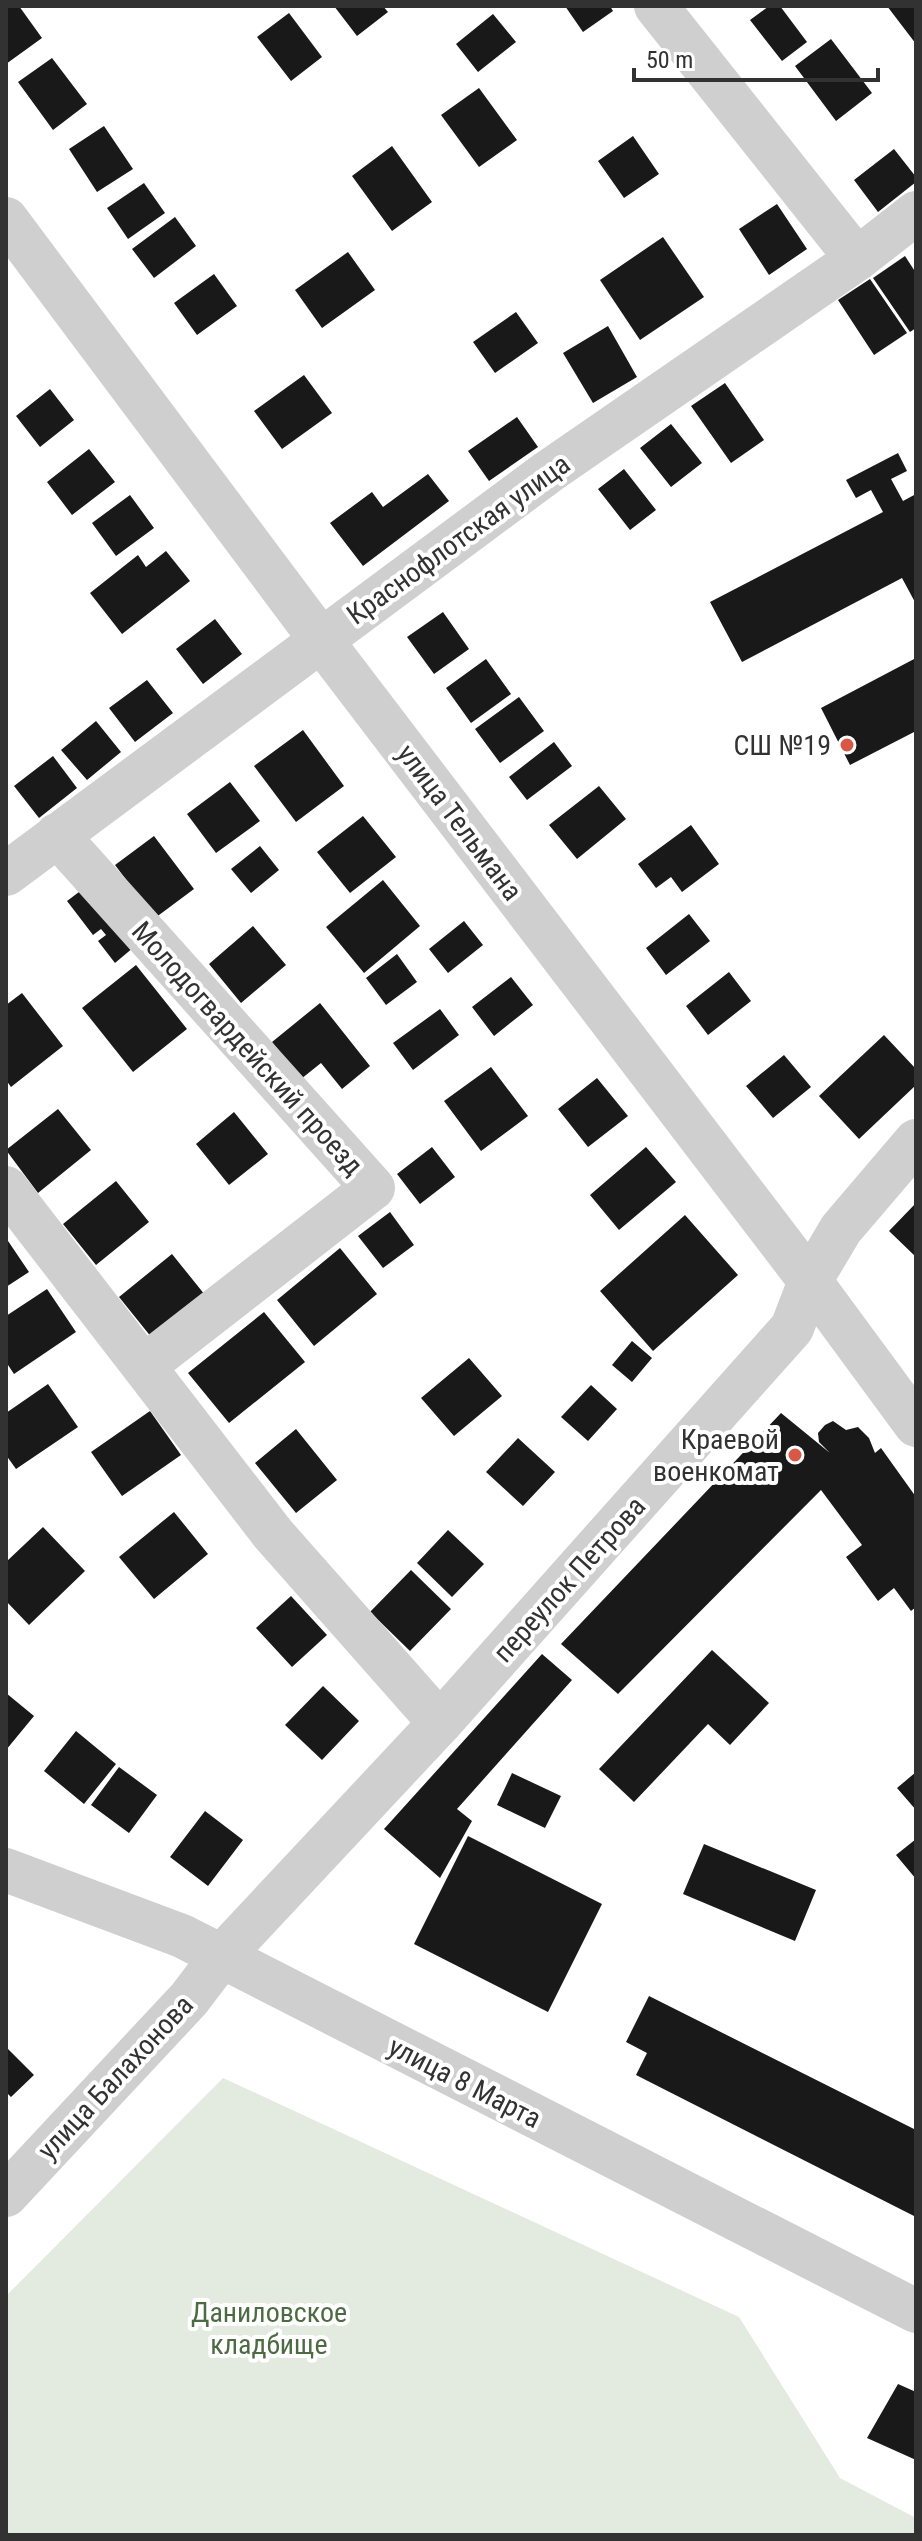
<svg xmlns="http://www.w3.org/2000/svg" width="922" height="2541" viewBox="0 0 922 2541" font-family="'Roboto Condensed',sans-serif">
<rect width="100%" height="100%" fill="#fff"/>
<path fill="#e3eadf" d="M223,2078L739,2317L840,2478L916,2518V2535H6V2296Z"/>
<path fill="#191919" d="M6,6H19L42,38L6,64Z
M334,6H383L388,12L357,36Z
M565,6H610L613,11L583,32Z
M769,6H780L807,42L782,61L750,20Z
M887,6H916V44Z
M289,13L322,57L291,81L257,37Z
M493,14L516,42L478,72L456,44Z
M831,39L872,93L836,121L795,66Z
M52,58L87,104L53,130L18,82Z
M479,88L517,140L479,167L441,115Z
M104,126L133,169L97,192L69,149Z
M633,136L659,174L624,198L598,161Z
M392,146L432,202L392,231L352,176Z
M894,149L916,177V182L878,212L854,180Z
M144,183L165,213L128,239L107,208Z
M777,204L807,249L769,275L739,229Z
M175,217L196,246L154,278L132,249Z
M663,237L704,297L640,340L600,280Z
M348,252L375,290L322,328L295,290Z
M905,256L916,273V328L910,332L873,278Z
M214,274L237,306L197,335L174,303Z
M870,279L907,333L874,355L838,300Z
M516,312L538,343L495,373L473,342Z
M608,326L637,377L593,403L563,353Z
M304,375L332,413L282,449L254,411Z
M725,383L764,440L731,463L691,406Z
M50,389L74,420L40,447L16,416Z
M517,417L538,447L489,481L468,451Z
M671,424L702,463L671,487L640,448Z
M89,449L115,482L72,515L47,482Z
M898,453L907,471L891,479L903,501L916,494V604L902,578L742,662L710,602L883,512L871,490L856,498L846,480Z
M624,469L656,510L630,530L598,489Z
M428,474L449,501L363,566L330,523L372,492L383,507Z
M130,495L154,528L116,556L92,523Z
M166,551L190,581L122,634L90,593L138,555L146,567Z
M443,612L469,649L434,674L407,637Z
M215,619L242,654L203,684L176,649Z
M916,658V731L850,765L821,708Z
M486,659L511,694L471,723L446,688Z
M147,680L173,713L135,742L109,708Z
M519,697L544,731L500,763L475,729Z
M96,721L121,752L87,780L61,750Z
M303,730L344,786L296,822L254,766Z
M554,742L572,766L527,800L509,777Z
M53,756L77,788L39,818L14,786Z
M230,782L260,821L216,853L187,814Z
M599,786L626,819L577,859L549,825Z
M363,816L396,857L350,893L317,852Z
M691,825L719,864L682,892L671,877L656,888L638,864Z
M154,836L194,889L155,918L115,865Z
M260,846L279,870L251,893L231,869Z
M383,880L420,926L364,973L326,927Z
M87,886L134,947L115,963L98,941L106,935L101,929L93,935L67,901Z
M689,914L710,941L666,975L646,948Z
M464,921L483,945L448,973L429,949Z
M253,926L286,965L241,1003L209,964Z
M397,954L417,982L386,1005L366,978Z
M136,965L187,1029L133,1072L82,1008Z
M729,972L751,1001L708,1035L686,1006Z
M511,977L533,1005L494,1036L472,1007Z
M22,993L63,1046L11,1087L6,1080V1005Z
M320,1003L370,1066L342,1089L321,1063L301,1079L272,1042Z
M440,1009L459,1035L413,1070L393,1043Z
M884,1035L916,1069V1085L859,1139L819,1096Z
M784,1055L811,1087L773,1118L746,1086Z
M491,1067L528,1116L481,1151L444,1101Z
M597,1078L628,1116L588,1147L558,1109Z
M58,1109L91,1150L38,1193L6,1150Z
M234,1112L268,1154L229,1185L196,1144Z
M432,1147L455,1177L420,1204L397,1174Z
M646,1147L676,1182L619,1230L590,1195Z
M116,1181L149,1222L96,1265L63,1224Z
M916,1203V1257L889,1231Z
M390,1212L414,1245L383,1268L358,1236Z
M685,1215L738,1275L653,1351L600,1291Z
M6,1238L29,1272L6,1287Z
M340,1248L377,1294L314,1346L277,1300Z
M172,1254L205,1295L152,1338L119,1297Z
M47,1289L76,1332L14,1374L6,1362V1316Z
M264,1312L305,1362L229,1423L188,1373Z
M632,1341L652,1358L632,1382L612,1365Z
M469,1358L502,1396L454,1436L421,1398Z
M48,1384L78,1427L16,1469L6,1455V1413Z
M591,1385L617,1409L588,1441L561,1417Z
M150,1411L181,1455L122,1496L91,1452Z
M781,1413L830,1453L819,1442L818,1433L825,1425L833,1421L846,1430L858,1427L869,1438L875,1453L881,1448L916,1497V1607L911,1611L894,1588L878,1601L846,1557L862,1545L821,1490L618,1694L561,1644Z
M296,1429L337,1480L296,1513L255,1463Z
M518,1438L555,1472L523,1506L486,1472Z
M174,1512L208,1554L154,1599L119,1557Z
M43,1527L85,1571L29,1625L6,1601V1562Z
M448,1530L484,1564L452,1597L417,1563Z
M411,1570L451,1609L410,1651L370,1612Z
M291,1596L327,1635L292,1667L256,1628Z
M712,1650L769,1703L730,1745L708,1724L634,1802L599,1769Z
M542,1654L572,1680L457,1809L472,1821L440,1878L384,1829Z
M323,1686L359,1721L322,1760L285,1725Z
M6,1693L34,1716L6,1750Z
M76,1731L116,1764L84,1804L44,1771Z
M119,1767L157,1795L129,1833L91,1805Z
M916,1772V1810L897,1788Z
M512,1773L561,1796L545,1828L497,1805Z
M205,1811L243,1840L208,1886L170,1857Z
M468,1836L602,1904L548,2012L414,1944Z
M916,1839V1879L896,1855Z
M704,1844L816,1890L795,1941L683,1894Z
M649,1996L916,2130V2217L636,2075L647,2053L626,2042Z
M6,2047L34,2075L11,2097L6,2092Z
M898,2384L916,2392V2460L867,2438Z"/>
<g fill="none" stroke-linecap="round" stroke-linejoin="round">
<path stroke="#cfcfcf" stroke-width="44" d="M656,6L857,259
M6,219L321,640L810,1281L916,1425
M57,835L373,1188L144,1366
M6,874L548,472L857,259L916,213
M6,1188L273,1534L440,1723
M6,1870L182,1936L916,2311
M6,2195L189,1999L221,1957L440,1723L792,1328L810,1281L841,1229L916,1141"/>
</g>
<g fill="#d85846" stroke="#fff" stroke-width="3">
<circle cx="847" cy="745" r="8"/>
<circle cx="795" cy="1455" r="8"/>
</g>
<g text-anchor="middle" stroke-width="8" stroke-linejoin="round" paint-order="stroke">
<g font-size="28" fill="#323232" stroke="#fff">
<text transform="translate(458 539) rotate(-36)" y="10">Краснофлотская улица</text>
<text transform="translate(460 822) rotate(53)" y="10">улица Тельмана</text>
<text transform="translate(248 1048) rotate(48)" y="10">Молодогвардейский проезд</text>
<text transform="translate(569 1579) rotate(-48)" y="10">переулок Петрова</text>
<text transform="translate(115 2077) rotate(-47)" y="10">улица Балахонова</text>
<text transform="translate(465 2082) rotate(27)" y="10">улица 8 Марта</text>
</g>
<g font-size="28" fill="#323232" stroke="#fff" text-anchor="end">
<text x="831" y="755">СШ №19</text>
<text x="779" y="1449">Краевой<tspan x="779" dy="32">военкомат</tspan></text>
</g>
<g font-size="28" fill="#4d6b42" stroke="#fff">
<text x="269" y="2322">Даниловское<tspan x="269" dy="32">кладбище</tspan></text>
</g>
</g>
<rect width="922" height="2541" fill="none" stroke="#323232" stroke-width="16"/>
<path d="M634 68v12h244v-12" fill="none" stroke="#323232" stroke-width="4"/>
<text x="646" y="68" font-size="24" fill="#323232" stroke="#ffffff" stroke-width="6" paint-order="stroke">50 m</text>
</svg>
